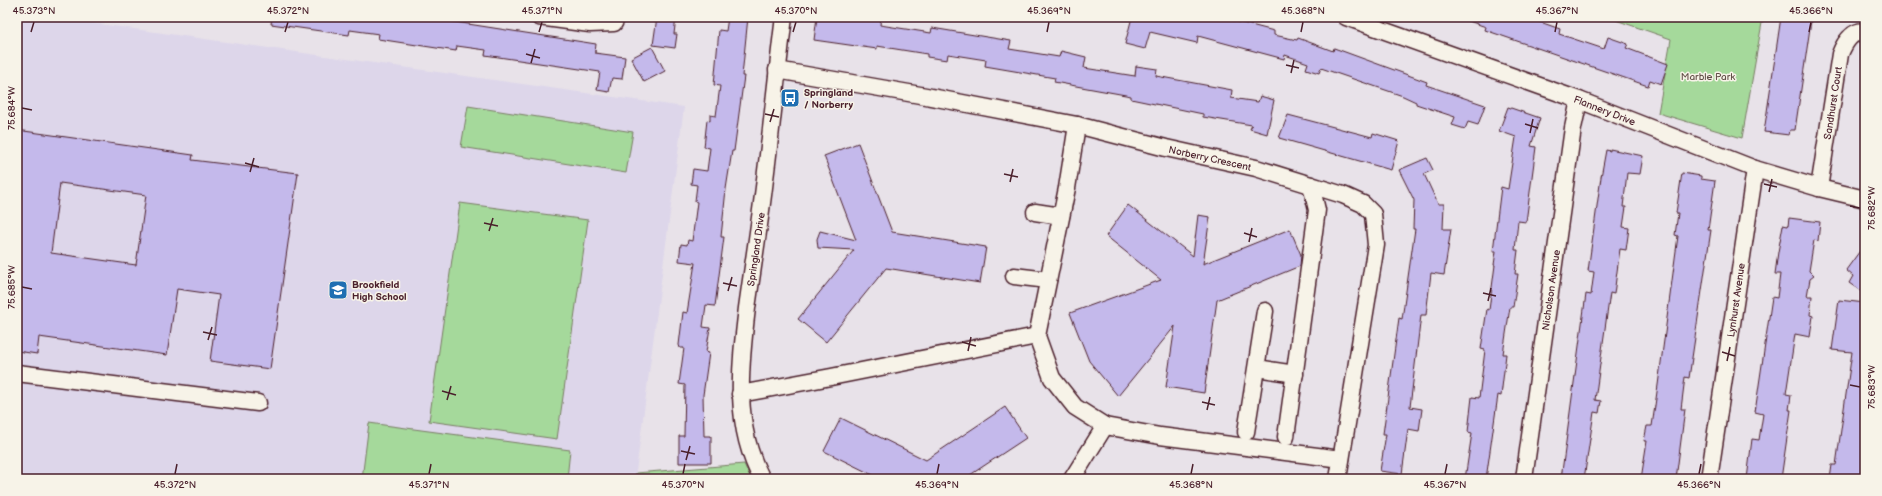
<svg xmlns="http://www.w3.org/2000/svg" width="1882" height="496" viewBox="0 0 1882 496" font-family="'Balsamiq Sans',sans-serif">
<rect width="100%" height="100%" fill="#e8e2e9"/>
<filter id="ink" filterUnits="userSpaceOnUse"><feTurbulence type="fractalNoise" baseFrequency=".025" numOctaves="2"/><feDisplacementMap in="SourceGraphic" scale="8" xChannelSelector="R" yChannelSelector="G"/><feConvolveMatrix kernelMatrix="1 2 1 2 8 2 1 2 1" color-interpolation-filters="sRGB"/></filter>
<g filter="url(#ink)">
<path fill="#ddd6ea" d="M17,17H50L684,107L635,479H17Z"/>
<path fill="#a5d99b" stroke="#787c63" d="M1607,17H1763L1742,138L1658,113L1671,39Z
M468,106L633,132L626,173L461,147Z
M460,203L588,220L557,439L429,421Z
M369,423L570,450L567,479H362Z
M744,464L751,479H635L636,473Z"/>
<path fill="#c4b9eb" stroke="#4a1f2b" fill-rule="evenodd" d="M272,17H409L423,19V17L596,44L595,53L625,57L622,79L612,78L609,92L597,90L600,72L485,55L486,50L457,46L456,51L378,39L379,34L350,30L349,35L271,24Z
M657,17H676L674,34H677L675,48L653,45Z
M728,17H748L742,76H744L734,151H732L726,189L721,237H724L715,306L706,305L703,327L710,328L706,352L709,353L703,395L704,436H711V463H679V436H684L685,385L679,384L684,348H680L679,345L683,312L687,313L695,263L679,261L681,244L687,245L688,240L692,241L697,202L695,201L697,185L691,184L693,169L707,171L710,148L704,147L707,120L710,121V115L716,116L720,86L714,85L719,30L726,31Z
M817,17H881L880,25L931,33L932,28L1011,41L1009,49L1059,57L1061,51L1086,57L1084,68L1135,76L1136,66L1157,69L1156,76L1232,90L1231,98L1258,102L1260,96L1274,100L1267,134L1250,129L1252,125L1203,117V114L1131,99V96L1054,82L1055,78L985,66L986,60L948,54L947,60L927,57V54L877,46V49L814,40Z
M1132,17H1220L1274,31V35L1297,40L1298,38L1333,51L1334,48L1427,82L1426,85L1485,105L1478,125L1468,122L1465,129L1452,125L1455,117L1416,104V102L1403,96L1321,68L1319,73L1306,69L1308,63L1285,55L1284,59L1198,36L1197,43L1150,32L1145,49L1125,44Z
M1464,17H1514L1525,21L1526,17L1560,29L1559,34L1604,49L1608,37L1628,44L1626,48L1668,64L1661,84L1650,80L1648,86L1485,30L1486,27L1463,19Z
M1781,17L1811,21L1795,130H1790L1789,135L1764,132Z
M652,47L665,71L644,82L631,58Z
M1508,107L1540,118L1531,146L1536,147L1526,222L1518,221L1515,250H1518L1515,274H1518L1513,307H1510L1503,354H1506L1501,396L1498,395L1486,479H1465L1472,433L1468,432L1472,397L1479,398L1485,350L1481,349L1487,309L1489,310L1495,265H1494L1496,251H1493L1501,187L1508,189L1516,137L1499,131Z
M1288,115L1372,137L1373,133L1399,141L1391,170L1279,138Z
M17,130L193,155L192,160L298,173L270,369L210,361L219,295L177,289L167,355L39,337L37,354L17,351ZM60,183L146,195L136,265L51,253Z
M858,143L892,232L986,247L980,283L886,268L826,342L798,319L854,250L818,248L817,239L820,231L856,240L824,156Z
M1610,149L1643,156L1640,174L1627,173L1623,207H1626L1623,227L1629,228L1626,250L1620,249L1614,294L1610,293L1595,400L1601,401L1599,413L1594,412L1584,479H1561L1586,294L1591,295L1594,272L1588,271L1601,177L1606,150L1610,151Z
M1427,158L1433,170L1424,174L1438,204H1444L1443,229H1451L1444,275L1431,273L1426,315H1421L1410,407L1422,409L1419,431L1408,429L1402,474L1380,471L1386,434H1383L1394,354L1399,318L1402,319L1415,229H1413L1414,200L1399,170Z
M1682,173L1701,176V179L1715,181L1708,230H1711L1689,378L1685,377L1681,409H1685L1676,479H1641L1647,441H1644L1647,426H1652L1658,385L1678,236L1675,235L1678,213H1676Z
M1128,205L1193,256L1198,215L1210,217L1203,264L1290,229L1301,255L1300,266L1217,300L1204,393L1166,387L1175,326L1118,396L1089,361L1070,313L1161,280L1106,236Z
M1789,218L1820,222L1818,241L1814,240L1809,271L1814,276L1810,279L1807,296H1812L1810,315L1813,316L1810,337L1795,334L1786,394L1791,395L1789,410H1791L1781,479H1747L1752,439L1759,440L1763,414L1755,412L1772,297L1777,298L1780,274H1775L1778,252L1783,225L1788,226Z
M1865,244V294L1849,283L1853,276L1846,270Z
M1839,300L1865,303L1863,345H1865V479H1830L1832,465H1836L1852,352L1832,350Z
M1005,407L1026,438L964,479H881L824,451L841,418L926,460Z"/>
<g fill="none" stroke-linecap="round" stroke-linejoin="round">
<g stroke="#4a1f2b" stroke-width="19">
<g id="minor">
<path d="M539,17L590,24L614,23L617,17"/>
<path id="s1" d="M1346,17L1579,100L1755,169L1819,188L1865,199"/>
<path id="s2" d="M777,70L926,96L1077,125L1166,148L1256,168L1343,195L1363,204L1373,214L1376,245L1338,479"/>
<path d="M1077,125L1067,188L1037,336L1052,378L1075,407L1105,426L1160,436L1341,459"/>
<path id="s3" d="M1819,188L1840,54C1844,44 1852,30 1865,31"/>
<path d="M1035,212L1061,216"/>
<path d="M1014,276L1048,280"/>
<path d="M1257,368L1295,374"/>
<path d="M17,373L258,403"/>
<path d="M740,394L831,377L1037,336"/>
<path d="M1246,432L1265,311"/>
<path d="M1286,437L1317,210L1311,185"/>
<path id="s4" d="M762,479C733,426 740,366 747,308C753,265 760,222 765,179C772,125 777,71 784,17"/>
<path d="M1072,479L1105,426"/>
<path id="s5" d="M1524,479L1573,128L1579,100"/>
<path id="s6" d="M1709,479L1755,169"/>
</g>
</g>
<use href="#minor" stroke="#f7f3e8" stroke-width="16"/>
</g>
</g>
<path fill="none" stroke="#4a1f2b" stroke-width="1.5" d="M31,32L34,22M285,32L288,22M539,32L542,22M793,32L796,22M1047,32L1049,22M1301,32L1303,22M1555,32L1557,22M1809,32L1811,22M526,54L540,58M531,63L535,49M1286,65L1299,68M1291,73L1294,60M22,108L32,110M765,114L779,117M770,122L774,109M1525,124L1538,128M1530,133L1533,119M245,163L259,167M250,172L254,158M1004,174L1018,177M1010,182L1013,169M1764,184L1777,187M1769,192L1772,179M1850,206L1860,208M484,223L498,226M489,231L493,218M1244,233L1257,237M1249,242L1252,228M723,283L737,286M22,287L32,289M728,291L732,277M1483,293L1496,296M1488,301L1491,288M203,332L217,335M208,340L212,327M962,342L976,346M968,351L971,337M1722,352L1735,356M1727,361L1730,347M1850,385L1860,387M442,391L456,395M447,400L451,386M1202,402L1215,405M1207,410L1210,397M681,451L695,454M686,460L690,446M175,474L177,464M429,474L431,464M683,474L685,464M937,474L939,464M1191,474L1193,464M1445,474L1447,464M1699,474L1701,464"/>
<defs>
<g id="bus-square" transform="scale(1)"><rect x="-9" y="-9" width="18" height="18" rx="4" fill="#1f6fb2" stroke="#f7f3e8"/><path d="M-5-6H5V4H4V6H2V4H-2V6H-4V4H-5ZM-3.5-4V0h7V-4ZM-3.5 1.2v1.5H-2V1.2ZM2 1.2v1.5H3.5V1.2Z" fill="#fff"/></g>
<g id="school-square" transform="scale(1)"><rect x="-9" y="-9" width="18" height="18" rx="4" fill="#1f6fb2" stroke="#f7f3e8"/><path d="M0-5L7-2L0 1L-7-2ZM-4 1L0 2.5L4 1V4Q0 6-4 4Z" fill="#fff"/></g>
</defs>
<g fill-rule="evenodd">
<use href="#bus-square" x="790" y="98"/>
<use href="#school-square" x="338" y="290"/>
</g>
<g text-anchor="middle" stroke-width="3" stroke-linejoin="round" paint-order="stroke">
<g font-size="10" fill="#614e47" stroke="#f7f3e8">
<text x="1708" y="80">Marble Park</text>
</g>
<g font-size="10" font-weight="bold" fill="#4a1f2b" stroke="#f7f3e8" text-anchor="start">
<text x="804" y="96">Springland<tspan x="804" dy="12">/ Norberry</tspan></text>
<text x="352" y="288">Brookfield<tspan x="352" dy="12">High School</tspan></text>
</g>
<g font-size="10" fill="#4a1f2b" stroke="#f7f3e8">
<text dy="4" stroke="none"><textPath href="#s3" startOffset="86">Sandhurst Court</textPath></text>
<text dy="4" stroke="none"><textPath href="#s1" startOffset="275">Flannery Drive</textPath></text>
<text dy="4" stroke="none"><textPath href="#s2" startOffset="442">Norberry Crescent</textPath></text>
<text dy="4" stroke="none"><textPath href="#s4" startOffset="234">Springland Drive</textPath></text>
<text dy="4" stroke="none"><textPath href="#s5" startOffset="191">Nicholson Avenue</textPath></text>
<text dy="4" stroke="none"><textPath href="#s6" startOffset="181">Lynhurst Avenue</textPath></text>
</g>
</g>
<rect width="1882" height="496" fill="none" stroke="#f7f3e8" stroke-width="44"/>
<rect x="22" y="22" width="1838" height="452" fill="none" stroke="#4a1f2b" stroke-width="1.5"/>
<g font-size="10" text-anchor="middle" fill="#4a1f2b">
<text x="34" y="14">45.373°N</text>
<text x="288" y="14">45.372°N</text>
<text x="542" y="14">45.371°N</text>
<text x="796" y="14">45.370°N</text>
<text x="1049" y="14">45.369°N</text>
<text x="1303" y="14">45.368°N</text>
<text x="1557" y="14">45.367°N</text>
<text x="1811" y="14">45.366°N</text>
<text transform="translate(11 108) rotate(-90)" y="4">75.684°W</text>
<text transform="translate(1871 208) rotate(-90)" y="4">75.682°W</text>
<text transform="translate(11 287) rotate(-90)" y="4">75.685°W</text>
<text transform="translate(1871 387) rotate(-90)" y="4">75.683°W</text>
<text x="175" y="488">45.372°N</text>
<text x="429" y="488">45.371°N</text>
<text x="683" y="488">45.370°N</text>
<text x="937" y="488">45.369°N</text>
<text x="1191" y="488">45.368°N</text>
<text x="1445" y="488">45.367°N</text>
<text x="1699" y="488">45.366°N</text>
</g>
</svg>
